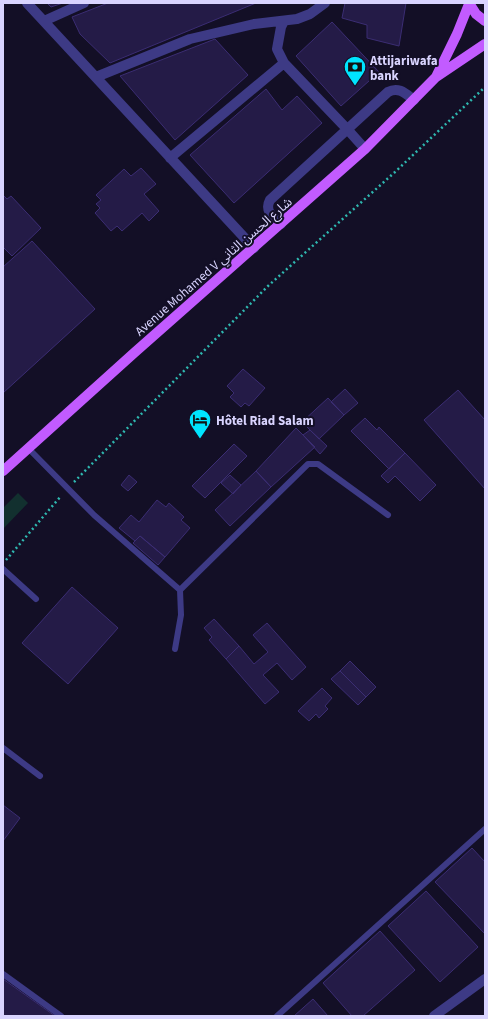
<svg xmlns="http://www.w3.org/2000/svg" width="488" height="1019" viewBox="0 0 488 1019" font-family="'Source Sans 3','Noto Sans Arabic',sans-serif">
<rect width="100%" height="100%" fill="#130f26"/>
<path fill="#12302f" d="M18,493L28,503L3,529V508Z"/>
<path fill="#241b47" stroke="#3b2d73" d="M47,3H63L51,7Z
M108,3H256L110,63L80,34L72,17Z
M345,3H406L399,46L367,38V25L342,18Z
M332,22L379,72L341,106L296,56Z
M215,39L248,75L175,140L120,76Z
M266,89L282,110L297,96L322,123L234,203L190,155Z
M141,168L156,184L144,194L159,211L149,221L142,213L122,231L117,226L111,231L95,213L100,208L96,204L101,200L96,195L124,169L131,176Z
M3,195L7,199L11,196L41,228L12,256L3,247Z
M32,241L95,309L3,393V267Z
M243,369L265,388L249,406L245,403L241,407L230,397L234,393L227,386Z
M345,389L358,403L344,415L331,402Z
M458,390L485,420V489L424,420Z
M328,398L344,415L319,439L302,422Z
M365,418L377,430L379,427L405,453L389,469L351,431Z
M296,428L315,447L271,487L256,471Z
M310,430L327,446L320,454L303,435Z
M234,444L247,456L205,498L192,486Z
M405,453L436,485L420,501L395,476L388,483L381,476Z
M256,471L271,487L230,526L215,510Z
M129,475L137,482L128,491L121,485Z
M230,475L241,485L233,494L221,483Z
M157,500L166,507L169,503L184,517L181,520L190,528L165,557L140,536L135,541L119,528L131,515L139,522Z
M140,536L165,557L158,565L133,543Z
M72,587L118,628L68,684L22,643Z
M214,619L239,646L226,659L209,640L212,637L204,628Z
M267,623L306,667L292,680L277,663L263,675L279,692L265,704L226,659L239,646L254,664L268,652L253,635Z
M350,661L376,687L366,697L340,671Z
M340,671L366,697L358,705L331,679Z
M322,688L332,698L325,706L328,709L319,718L316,714L309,721L298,711Z
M3,805L20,818L3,841Z
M472,848L485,862V934L435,882Z
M426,891L478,947L440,982L388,926Z
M380,931L415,970L363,1016H352L323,983Z
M3,979L55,1016H3Z
M313,999L328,1016H294Z"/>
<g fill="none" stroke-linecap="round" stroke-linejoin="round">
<path stroke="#2fb8b0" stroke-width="2.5" stroke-dasharray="2 3" stroke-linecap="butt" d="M74,482L268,286L395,172L485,87
M6,560L61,496"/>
<path stroke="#3d3a85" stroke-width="6" d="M28,448L94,515L180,590L308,464H318L388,515
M3,569L36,599
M175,649L181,615L180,590
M3,748L40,776
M3,974L61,1016
M277,1016L485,829"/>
<path stroke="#3d3a85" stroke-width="10" d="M27,3L254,248
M44,21L84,3
M284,21L281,27L277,49L284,63L348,130L365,149
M96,77L190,39L254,24L297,19L310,14L325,3
M170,158L284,63
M281,224C273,217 264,211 270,200L388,92C399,86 406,94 414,100
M434,1016L485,979"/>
<path stroke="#c25bff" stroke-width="10" d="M469,3L476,14L485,21
M436,77L457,34L469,4
M3,471L134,353L365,149L436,77L485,44"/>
</g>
<defs>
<g id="bank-pin" transform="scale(1.15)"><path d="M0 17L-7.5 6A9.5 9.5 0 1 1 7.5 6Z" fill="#00e5ff" stroke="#130f26"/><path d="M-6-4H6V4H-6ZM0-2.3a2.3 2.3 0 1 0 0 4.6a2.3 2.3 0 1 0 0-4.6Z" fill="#111"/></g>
<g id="hotel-pin" transform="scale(1.15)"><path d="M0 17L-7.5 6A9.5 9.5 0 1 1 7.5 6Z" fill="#00e5ff" stroke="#130f26"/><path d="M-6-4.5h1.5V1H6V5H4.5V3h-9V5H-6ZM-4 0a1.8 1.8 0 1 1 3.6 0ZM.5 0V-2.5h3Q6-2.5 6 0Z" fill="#111"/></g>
</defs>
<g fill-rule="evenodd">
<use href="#bank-pin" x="355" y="67"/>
<use href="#hotel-pin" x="200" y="420"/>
</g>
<g text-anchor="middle" stroke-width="4" stroke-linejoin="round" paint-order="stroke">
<g font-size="13" font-weight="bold" fill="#d9d4ff" stroke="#130f26" text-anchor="start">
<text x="370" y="65">Attijariwafa<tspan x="370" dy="15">bank</tspan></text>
<text x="216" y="425">Hôtel Riad Salam</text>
</g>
<g font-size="13" fill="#d9d4ff" stroke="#130f26">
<text transform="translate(213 266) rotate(-41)" y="5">Avenue Mohamed V شارع الحسن الثاني</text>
</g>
</g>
<rect width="488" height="1019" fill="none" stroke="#d9d4ff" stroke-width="8"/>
</svg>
